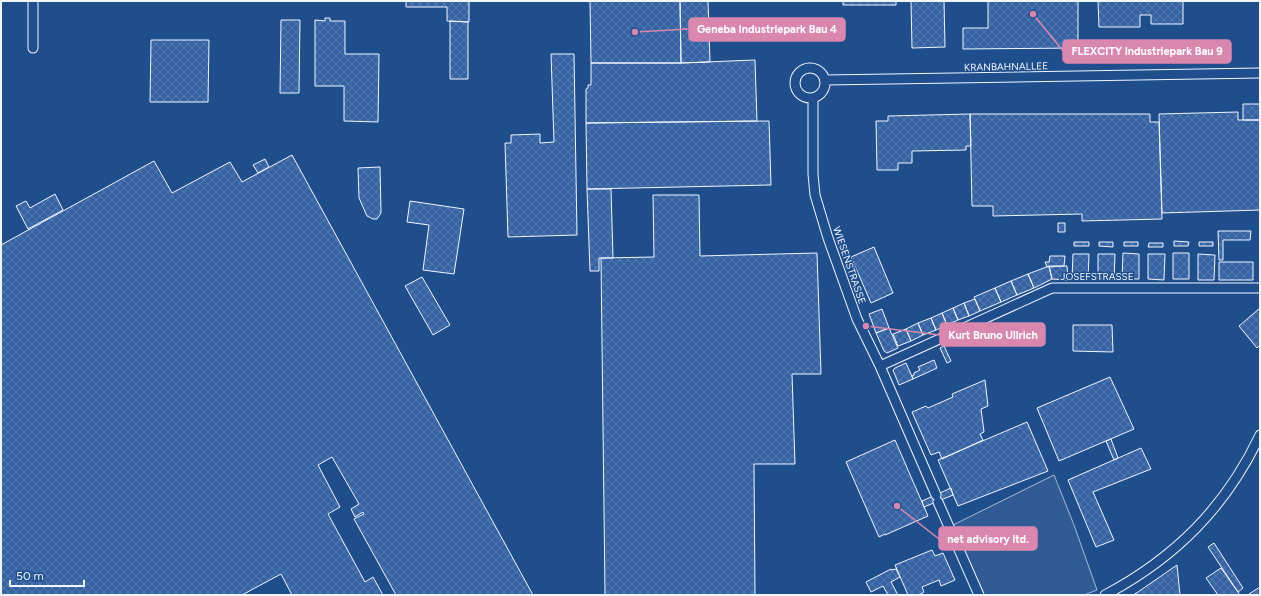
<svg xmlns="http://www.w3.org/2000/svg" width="1261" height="596" viewBox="0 0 1261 596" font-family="Figtree,sans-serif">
<defs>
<pattern id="building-cross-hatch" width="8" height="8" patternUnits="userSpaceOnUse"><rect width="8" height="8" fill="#3563a3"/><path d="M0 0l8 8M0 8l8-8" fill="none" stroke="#537ab1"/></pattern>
</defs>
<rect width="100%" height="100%" fill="#1f4e8c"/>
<path fill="#305b95" stroke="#a8bbd7" d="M1054,475L1074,525L1097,590L1084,595H983L951,526Z"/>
<path fill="url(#building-cross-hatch)" stroke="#f2f6ff" d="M406,1H469V22L447,21V7H406Z
M590,1H680L681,63H591Z
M680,1H708L710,62L681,63Z
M843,1H896V5H843Z
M911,1H944L945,47L912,48Z
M988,1H1078V48L963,49V28H988Z
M1098,1H1183V24H1151V15H1140V27H1099Z
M325,18H330V21H345V54H379L378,122L344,121V86H315V20L325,21Z
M281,20H300L299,93H280Z
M450,21L468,22V79H450Z
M151,40H209L208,102H150Z
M551,54H574L577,235L508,237L505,143H511V135L540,134V143L554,142Z
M755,60L757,121L586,123V89L588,88V85H591V63H681Z
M1243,104H1260V120H1243Z
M1238,112V120H1260V210L1162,213L1159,114Z
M970,114H1150V122H1159L1162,219L1082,221V214L993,216V206H972Z
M970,114L971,146H966V150L912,151V163H898V170H877L876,121H888V116Z
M769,121L771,185L587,189L586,123Z
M292,155L533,595H396L354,519L364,514L363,512L355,517L351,509L359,504L332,457L318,465L340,507L328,514L365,582L373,577L383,595H292L281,574L242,595H1V245L154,161L172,193L230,162L242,182Z
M265,159L269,167L258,173L253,165Z
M380,167L381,213L377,219H373L367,216L359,198L358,168Z
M587,189H611L613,258H599V271H590Z
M55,194L63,210L28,229L16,206L26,201L30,208Z
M653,195H699L700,256L817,253L821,374H792L795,464H754L755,595H605L601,258L654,257Z
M410,201L464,209L454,274L423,270L429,225L407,222Z
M1058,223H1065V232H1058Z
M1218,231H1251L1250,240H1223V260H1219Z
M1174,241L1189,242L1188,246H1174Z
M1074,242H1089V246H1074Z
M1099,242H1113V247L1099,246Z
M1124,242H1138V246H1124Z
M1199,242H1213V246H1199Z
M1149,243H1163V247H1148Z
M874,247L893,293L871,303L851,257Z
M1123,253L1139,254V279H1122Z
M1173,253H1189V279H1173Z
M1073,254H1089L1088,279H1072Z
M1098,254H1115L1114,279H1098Z
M1148,254H1165L1164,280L1148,279Z
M1198,254L1215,255L1214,280H1198Z
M1050,256H1065L1064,266L1047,267L1045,262H1049Z
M1219,262H1253V280H1219Z
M1049,266L1052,279L1034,288L1028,274Z
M1049,266H1067L1068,280L1052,279Z
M1028,274L1034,288L1017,295L1011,281Z
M422,277L450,325L433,335L405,286Z
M1011,281L1017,295L1001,302L995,288Z
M995,288L1001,302L980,311L974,297Z
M975,299L980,311L969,316L964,303Z
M964,303L969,316L958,320L953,308Z
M953,308L958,320L947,325L942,313Z
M1260,308V345L1257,348L1239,326Z
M882,309L889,328L876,333L869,314Z
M942,313L947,325L936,330L931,318Z
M931,318L936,330L923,335L918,323Z
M918,323L923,335L911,341L906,329Z
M1073,325H1112L1113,352L1073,351Z
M889,328L898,348L887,353L884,351L876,333Z
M906,329L911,341L898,346L893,334Z
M944,346L951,361L947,363L940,348Z
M934,360L937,368L913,379L912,376L914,375V373L920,370L918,367Z
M906,363L913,379L899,385L893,370L895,368Z
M1110,377L1134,429L1059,461L1037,408Z
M985,380L988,406L981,409L984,432L980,434L983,440L942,459L939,452L931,455L912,412L926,406L928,408L953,397L952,394Z
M1027,422L1048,471L958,506L938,460Z
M1111,439L1118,458L1114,460L1106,441Z
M895,440L928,516L885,535V534L879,537L846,462Z
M1141,448L1151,469L1093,492L1114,540L1096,547L1068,480Z
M951,488L953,495L924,507L922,501Z
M1214,543L1243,588L1238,592L1208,547Z
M932,550L935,556L943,553L955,580L941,586L939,580L922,587L924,592L919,595H908L895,565Z
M1177,565L1180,595H1133L1138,592Z
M1221,568L1240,595H1218L1206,578Z
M891,569V570L896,569L900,577L891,582L898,595H888L883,586L871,592L866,582Z
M1260,587V595H1249V594Z"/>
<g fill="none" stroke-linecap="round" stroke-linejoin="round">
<g stroke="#f2f6ff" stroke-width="11">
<path id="minor" d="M33,48V1
M795 83a15 15 0 1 1 30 0a15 15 0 1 1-30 0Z
M825,80L1260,73
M813,98V174L815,195L828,238L857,319L880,366L936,495
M880,366L1052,288H1260
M938,502L979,595
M1105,595C1175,558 1226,507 1260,435"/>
</g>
<use href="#minor" stroke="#1f4e8c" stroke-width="9"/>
</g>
<g text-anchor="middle" stroke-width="3" stroke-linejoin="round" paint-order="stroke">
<g font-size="10" fill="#f2f6ff" stroke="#1f4e8c">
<text transform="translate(1006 66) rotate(-1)" y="4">KRANBAHNALLEE</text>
<text transform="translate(850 265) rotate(71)" y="4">WIESENSTRASSE</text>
<text x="1097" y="280">JOSEFSTRASSE</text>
</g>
</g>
<path fill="none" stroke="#da87ad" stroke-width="1.5" d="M635 32L689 29M1033 14L1063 51M866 326L940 335M897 506L939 539"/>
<g fill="#da87ad" stroke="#1f4e8c" stroke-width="1.5">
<circle cx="635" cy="32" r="4"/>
<circle cx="1033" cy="14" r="4"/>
<circle cx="866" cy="326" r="4"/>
<circle cx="897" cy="506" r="4"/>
</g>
<g fill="#da87ad" stroke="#da87ad" stroke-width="1.5">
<rect x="689" y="18" width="156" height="23" rx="4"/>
<rect x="1063" y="40" width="168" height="23" rx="4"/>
<rect x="940" y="323" width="105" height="23" rx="4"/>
<rect x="939" y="527" width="98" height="23" rx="4"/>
</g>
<g font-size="11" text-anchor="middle" font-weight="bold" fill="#fff">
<text x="767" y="33">Geneba Industriepark Bau 4</text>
<text x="1147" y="55">FLEXCITY Industriepark Bau 9</text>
<text x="993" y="339">Kurt Bruno Ullrich</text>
<text x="988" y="543">net advisory ltd.</text>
</g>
<rect width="1261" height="596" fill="none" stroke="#f2f6ff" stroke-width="4"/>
<path d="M10 580v6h74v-6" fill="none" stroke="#f2f6ff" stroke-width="2"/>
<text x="16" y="580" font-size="12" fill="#f2f6ff" stroke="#1f4e8c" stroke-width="3" paint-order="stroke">50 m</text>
</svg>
